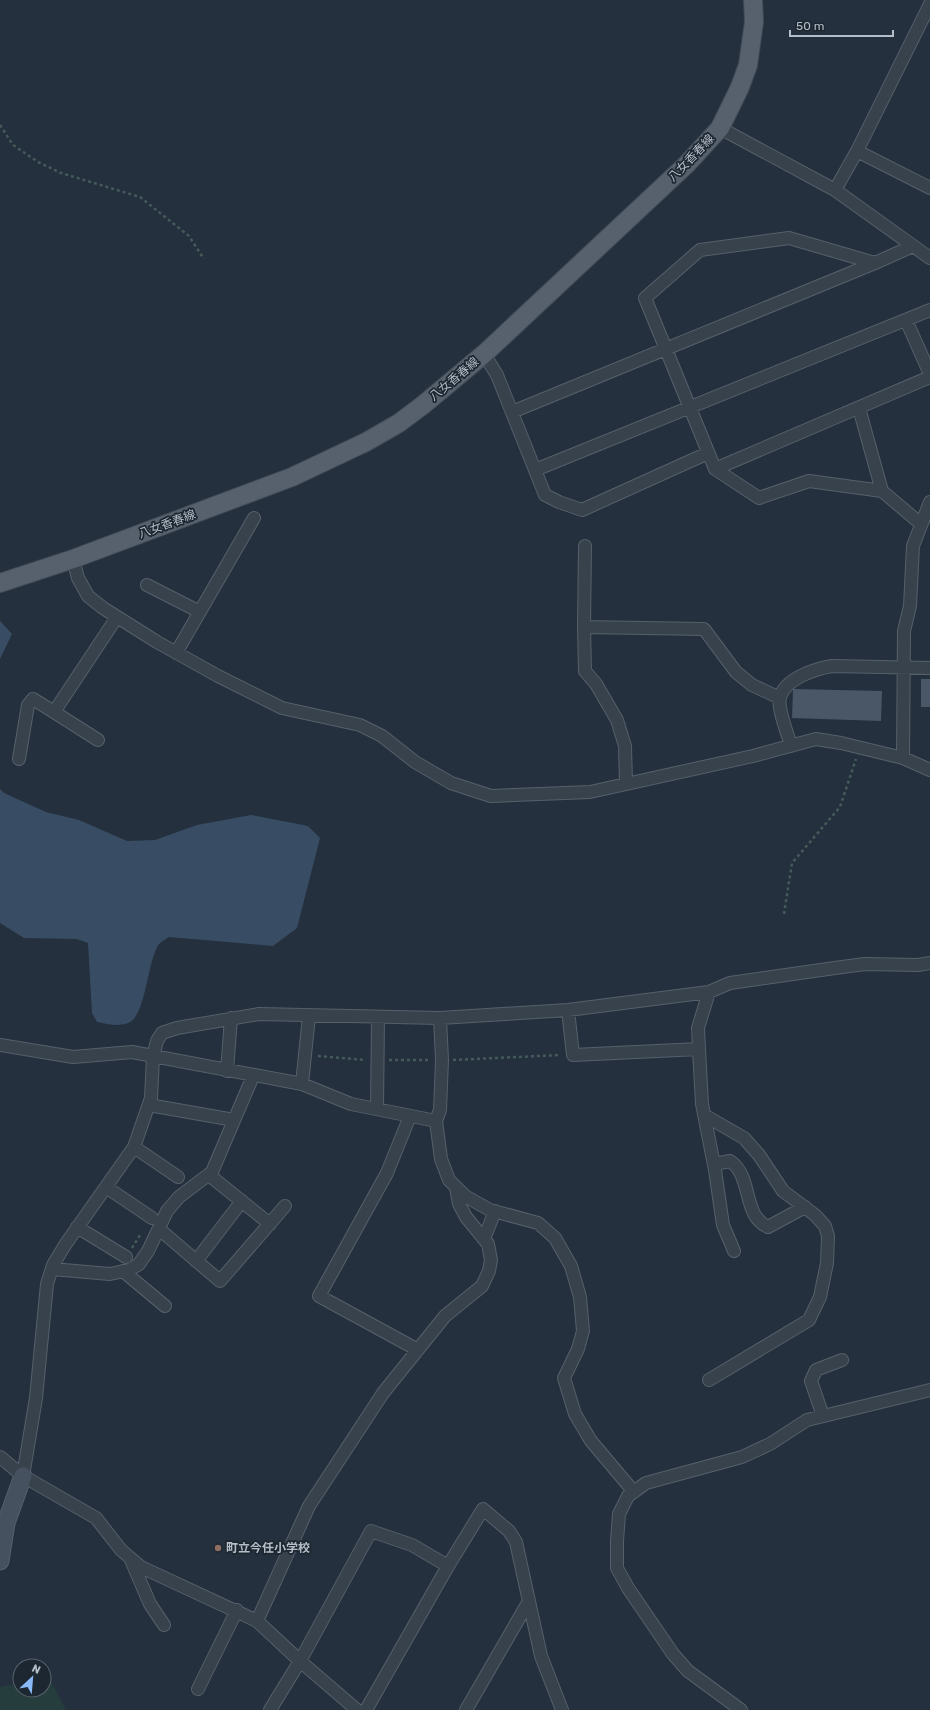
<svg xmlns="http://www.w3.org/2000/svg" width="930" height="1710" viewBox="0 0 930 1710" font-family="Rubik,'Noto Sans JP',sans-serif">
<rect width="100%" height="100%" fill="#24303d"/>
<path fill="#263d3e" d="M49,1678L66,1710H0V1687L20,1683V1690H44V1679Z"/>
<path fill="#384d64" d="M0,621L12,634L0,659Z
M0,789L4,793L46,812L79,820L127,841L155,840L197,825L251,815L308,826L320,838L297,928L273,946L169,937C166,939 162,941 159,944C147,961 146,1017 128,1023C117,1027 108,1024 97,1022L92,1013L88,943L77,939L24,938L0,923Z"/>
<path fill="#4a5766" d="M921,679H930V707H921Z
M793,689L882,691L881,721L792,718Z"/>
<g fill="none" stroke-linecap="round" stroke-linejoin="round">
<g stroke="#56606b" stroke-width="14">
<path id="street" d="M720,128L835,190L930,258
M857,151L930,188
M835,190L857,151L930,4
M875,263L789,238L700,250L645,298L715,469L759,498L809,481L882,491L921,524
M906,320L930,374
M484,354L497,375L545,495L559,502L582,510L708,453
M859,408L882,491
M512,412L875,263L913,246
M715,469L930,377
M535,470L930,310
M73,559L78,578L88,596L103,608L157,642L218,676L282,708L360,725L382,736L415,762L451,783L491,796L590,792L753,756L816,739L841,743L903,758L930,770
M147,585L200,612
M584,627L585,546
M176,653L254,518
M98,740L54,712L117,617
M791,746C788,734 777,709 780,697C786,678 815,669 832,666L930,668
M903,758L904,631L910,606L913,546L930,502
M19,759L28,705L33,699L54,712
M626,783L625,746L617,720L596,684L585,671L584,627L704,629L736,672L752,685L780,698
M568,1010L573,1055L699,1049L698,1028L709,992
M440,1018L442,1060L440,1110L436,1121L441,1159L449,1180L465,1196L490,1210L538,1223L555,1238L571,1266L580,1297L583,1331L578,1349L564,1378L575,1414L591,1441L634,1492
M0,1045L73,1057L132,1052L302,1084L351,1104L436,1121
M699,1049L702,1104L715,1170L723,1225L734,1251
M227,1071L231,1018
M302,1084L309,1016
M149,1105L234,1120
M377,1109L378,1017
M704,1115L744,1138L759,1155L783,1191L815,1215L825,1226L828,1236L827,1263L820,1297L809,1320L709,1380
M410,1116L387,1173L319,1296L418,1350
M134,1147L178,1177
M714,1164L730,1161C753,1176 742,1216 768,1227L805,1207
M209,1175L270,1224
M106,1187L152,1218
M77,1227L126,1257
M159,1229L220,1281L285,1206
M484,1239L495,1211
M196,1261L242,1201
M52,1269L110,1274L129,1270L139,1264L148,1251L167,1211L179,1197L212,1172L253,1076
M123,1271L165,1306
M823,1416L811,1381L816,1370L842,1360
M0,1457L23,1476L96,1518L121,1550L141,1567L257,1621L300,1661L357,1710
M23,1476L36,1398L47,1284L53,1265L65,1245L134,1147L151,1098L153,1057L157,1041L162,1033L177,1028L259,1014L440,1018L568,1010L709,992L730,983L842,967L865,964L918,965L930,963
M131,1560L150,1604L164,1625
M448,1566L483,1509L509,1531L516,1542L541,1656L562,1710
M257,1621L309,1506L383,1393L445,1316L482,1286L489,1271L491,1260L488,1244L466,1217L459,1204L456,1188
M198,1689L237,1610
M270,1710L300,1661L371,1531L412,1545L448,1566L366,1710
M466,1710L529,1601
M741,1710L688,1671L673,1654L628,1588L617,1568V1541L619,1514L628,1496L646,1483L742,1457L770,1444L807,1420L930,1390"/>
</g>
<g stroke="#56606b" stroke-width="19">
<path id="secondary" d="M0,1561L6,1523L23,1476"/>
</g>
<g stroke="#414b56" stroke-width="20">
<path id="primary" d="M0,583L73,559L292,477L366,442L399,423L423,405L484,354L687,164L720,128L740,87L748,65L754,22L753,0"/>
</g>
<path stroke="#445a5b" stroke-width="2.5" stroke-dasharray="3 3" stroke-linecap="butt" d="M0,125L13,145L38,162L61,173L140,197L189,236L204,259
M784,914L792,863L840,807L856,759
M318,1056L366,1060
M389,1060H430
M453,1060L560,1055
M132,1248L140,1235"/>
<use href="#street" stroke="#38424d" stroke-width="12"/>
<use href="#secondary" stroke="#465160" stroke-width="17"/>
<use href="#primary" stroke="#56616d" stroke-width="18"/>
</g>
<circle fill="#8d6e63" stroke="#1d2732" stroke-width="1.5" cx="218" cy="1548" r="4"/>
<g text-anchor="middle" stroke-width="3.5" stroke-linejoin="round" paint-order="stroke">
<g font-size="12" fill="#b4bdc8" stroke="#1d2732">
<text transform="translate(691 158) rotate(-46)" y="4">八女香春線</text>
<text transform="translate(454 379) rotate(-40)" y="4">八女香春線</text>
<text transform="translate(167 524) rotate(-20)" y="4">八女香春線</text>
</g>
<g font-size="12" font-weight="bold" fill="#b4bdc8" stroke="#1d2732" text-anchor="start">
<text x="226" y="1552">町立今任小学校</text>
</g>
</g>
<g transform="translate(32 1678) rotate(26)"><circle r="19" fill="#1d2732" stroke="#59636e"/>
<path d="M0-3L7 15L0 10L-7 15Z" fill="#8ab9f7"/>
<text y="-6" font-size="11" font-weight="bold" text-anchor="middle" fill="#b4bdc8">N</text>
</g>
<path d="M790 30v6h103v-6" fill="none" stroke="#b4bdc8" stroke-width="2"/>
<text x="796" y="30" font-size="12" fill="#b4bdc8" stroke="#1d2732" stroke-width="3" paint-order="stroke">50 m</text>
</svg>
